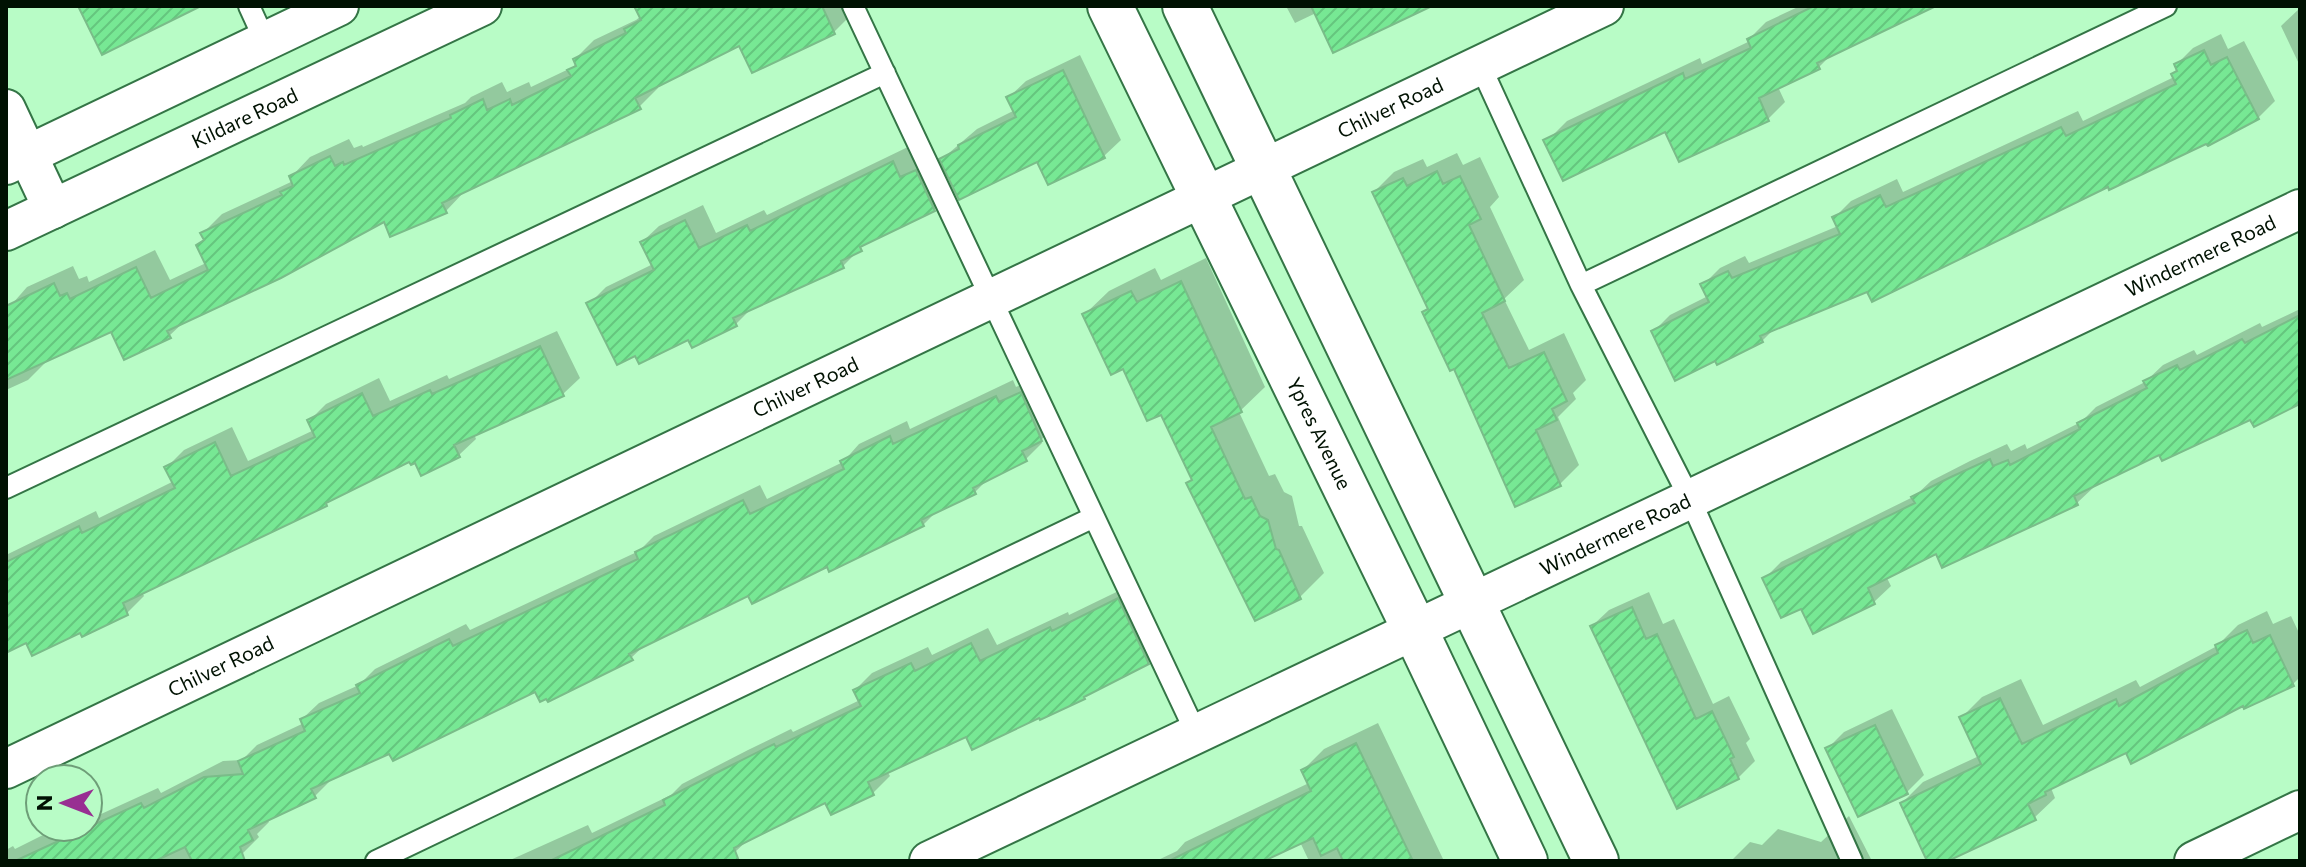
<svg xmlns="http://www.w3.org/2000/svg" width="2306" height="867" viewBox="0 0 2306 867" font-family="Commissioner,sans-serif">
<defs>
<pattern id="building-hatch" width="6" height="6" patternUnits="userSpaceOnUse" patternTransform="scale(2)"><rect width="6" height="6" fill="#77e894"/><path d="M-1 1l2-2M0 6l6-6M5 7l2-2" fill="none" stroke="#65c67e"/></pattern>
</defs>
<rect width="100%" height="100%" fill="#b8fcc6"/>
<path fill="#0003" d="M654,6H849L853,13L834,32L740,44L657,85L658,88L639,107L464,192L446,211L385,220L185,321L169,336L112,329L47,361L28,380L6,390V311L27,287L73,266L79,279L87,276L89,282L155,250L170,280L206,263L198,245L205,238L203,233L222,214L293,181L291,177L310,157L349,139L354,148L362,145L363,147L465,103L471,97L502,82L507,92L529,82L531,87L573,67L577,63L575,59L594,40L636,20Z
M1286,6H1423L1316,13L1295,23Z
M1800,6H1931L1833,53L1819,67L1778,87L1785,102L1768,119L1550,138L1567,121L1700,58L1702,64L1750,41L1749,39L1766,22Z
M2300,8V66L2281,26Z
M2221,34L2228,49L2244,41L2275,101L2258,118L1868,290L1774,329L1762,341L1653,332L1670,315L1708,296L1703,285L1720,268L1745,256L1749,263L1838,226L1834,218L1851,201L1897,179L1903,192L2078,111L2083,121L2174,77L2173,75L2178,69L2176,65L2193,48Z
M1080,55L1121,140L1104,156L1049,182L1038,160L942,159L977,129L1015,110L1009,97L1026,81Z
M910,146L951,193L934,210L868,241L843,266L754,306L736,324L635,354L589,304L606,287L653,264L642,242L659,226L703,205L716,233L764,210L767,215Z
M1457,153L1463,165L1480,157L1499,197L1490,207L1524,280L1504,299L1529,350L1564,333L1586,380L1573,393L1576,399L1558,417L1579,465L1559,485L1455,367L1424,312L1430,306L1374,192L1394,172L1423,159L1427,167Z
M1206,258L1265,387L1239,412L1269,476L1275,474L1284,492L1292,496L1299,526H1302L1324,573L1300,597L1256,619L1189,483L1193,479L1162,413L1085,314L1109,291L1155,268L1161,280Z
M2300,309V394L2160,452L2093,484L2094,487L2077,503L1937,552L1886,576L1891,586L1874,602L1802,606L1765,578L1781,562L1915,496L1931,481L1970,461L2007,444L2011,451L2025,444L2027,449L2081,422L2096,407L2145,382L2163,365L2194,350L2197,355L2260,323L2262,327Z
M557,331L580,378L563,394L474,434L476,439L459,455L410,460L332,498L326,504L142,592L144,596L127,613L83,634L81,630L6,643V555L96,511L99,518L174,481L167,467L184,450L232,427L248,461L314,430L309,421L326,404L379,378L390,401L447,375L449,379Z
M1038,377L1058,423L1041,440L1042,443L1026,459L990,477L975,492L937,511L923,525L828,564L748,593L647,643L631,658L535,689L331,780L315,796L267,818L269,822L257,834L259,837L242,854L227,861H6V850L13,846L15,849L59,827H88V820L158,788L161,793L223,761L242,760L257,745L304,723L302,719L319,703L359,685L375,669L466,624L470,630L639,551L654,536L760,485L767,499L843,462L859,444L907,421L910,429L1013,380L1016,387Z
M1135,583L1165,646L1148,662L1090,691L1084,698L1040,715L967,734L887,771L890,776L873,793L826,801L750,838L735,852L714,861H508L588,825L592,833L671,795L682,784L748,750L791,729L793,732L860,700L855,690L872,673L928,647L932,655L988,628L997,645L1068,612L1069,615Z
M1649,592L1663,624L1674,619L1713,704L1729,696L1750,739L1746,743L1755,761L1738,778L1592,626L1609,610Z
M2267,611L2273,624L2291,616L2300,635V677L2293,684L2127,750L2051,788L2055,798L2034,818L1944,861H1929L1902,803L1923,782L1979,756L1961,718L1982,697L2021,679L2043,725L2136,680L2140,687L2217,646L2238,625Z
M1892,709L1924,775L1907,792L1827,749L1844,732Z
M1378,723L1444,861H1309L1300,842L1259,861H1156L1177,851L1185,842L1309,783L1303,770L1324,749Z
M1849,816L1872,861H1731L1750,842L1762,845L1778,829L1821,842Z"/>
<path fill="url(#building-hatch)" stroke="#7abc89" stroke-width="2" d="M78,6H201L102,55Z
M634,6H822L835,34L752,73L739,46L635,98L641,109L442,203L447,213L390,237L384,222L281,278L167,331L171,338L124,360L111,332L6,380V306L54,283L60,296L67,293L70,299L136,267L151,298L208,270L196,245L204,240L200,233L282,195L280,192L293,186L289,176L330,156L335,166L343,162L344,165L451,118L450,115L483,99L487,110L510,99L512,105L571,76L567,70L576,66L573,59L626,33L624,29L641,20Z
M1311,6H1432L1333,53Z
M1814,6H1936L1817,63L1820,69L1759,98L1769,121L1679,162L1665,132L1563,181L1543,140L1683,73L1685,79L1751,48L1747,39Z
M2204,50L2211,65L2227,57L2259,119L2208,146L2206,144L2109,190L2108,187L1872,302L1867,292L1760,336L1763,342L1717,365L1715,361L1675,381L1651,331L1709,302L1700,284L1728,271L1732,278L1840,234L1832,217L1880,195L1886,207L2061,127L2066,136L2176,84L2171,74L2177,71L2174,64Z
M1063,70L1105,158L1048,185L1037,162L959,200L939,159L959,149L958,145L1016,117L1006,97Z
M893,161L900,177L916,170L935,211L860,247L862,251L841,261L844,268L733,318L737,326L692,348L688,340L639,364L635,356L617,365L586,303L654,270L640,242L685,220L699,248L747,225L750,231Z
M1437,171L1443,184L1460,176L1481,219L1469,225L1505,301L1482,313L1509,368L1544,352L1567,401L1552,409L1557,420L1536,430L1561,486L1515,507L1454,369L1450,371L1422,312L1428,309L1372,192L1403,178L1407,186Z
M1181,281L1242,412L1211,427L1245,499L1251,497L1260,516L1268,520L1276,549L1279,550L1301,599L1255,621L1186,483L1192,480L1161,415L1147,421L1123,369L1111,375L1082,314L1131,291L1137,302Z
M2300,315V404L2254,427L2250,420L2162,461L2159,455L2074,496L2078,505L1942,568L1936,554L1868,588L1875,604L1813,634L1801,609L1781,618L1762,578L1915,503L1911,497L1951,477L1990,459L1993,466L2008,460L2010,465L2080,429L2077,423L2147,388L2143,381L2177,365L2180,370L2242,339L2245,343Z
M540,346L564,396L454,445L460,457L421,476L415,463L411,465L409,462L326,503L327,506L123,603L128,615L82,637L80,633L32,656L26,643L6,653V562L79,526L82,533L175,488L164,467L215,442L231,476L315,437L307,420L362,393L373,416L430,390L432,394Z
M1021,392L1042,441L1022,451L1027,461L973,488L976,494L921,520L924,526L829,572L827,567L752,604L748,596L629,654L633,660L548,702L546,699L540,702L535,692L393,761L389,754L311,789L316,798L248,830L253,840L240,847L245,861H192L185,847L155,861H15L141,803L144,808L204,777L243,774L238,761L305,731L300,719L360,693L356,685L449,639L453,646L638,559L635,552L743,500L750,514L844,469L840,461L890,436L893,444L996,396L999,402Z
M1118,598L1149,664L1084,697L1085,699L1040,720L1039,718L972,750L966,737L868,782L874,795L831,815L825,803L734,848L739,861H550L665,805L663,800L730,766L774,744L776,747L861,706L853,690L911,663L915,671L971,643L980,661L1050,627L1052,631Z
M1632,607L1646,639L1657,634L1696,719L1712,711L1734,757L1730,759L1739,779L1677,809L1590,626Z
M2247,630L2253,643L2270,635L2294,686L2244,709L2243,706L2131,764L2126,753L2045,792L2046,795L2028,804L2036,820L1948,861H1927L1900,803L1981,764L1959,717L2000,698L2022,744L2116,699L2119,706L2218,653L2215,645Z
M1875,725L1908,794L1858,817L1825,748Z
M1356,743L1413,861H1343L1337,848L1321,856L1313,838L1264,861H1169L1311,791L1301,770Z"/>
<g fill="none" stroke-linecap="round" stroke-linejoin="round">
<g stroke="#347546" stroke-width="24">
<path id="lane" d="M249,6L265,41
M853,6L1196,733
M1480,65L1581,285L1690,499L1852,861
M1581,285L2166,6
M6,488L885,73
M376,861L1094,517"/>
</g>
<g stroke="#347546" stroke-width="42">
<g id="street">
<path d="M6,109L53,209"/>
<path d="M6,165L339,6"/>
<path id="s1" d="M6,231L482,6"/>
<path id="s2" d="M6,769L1604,6"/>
<path id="s3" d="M929,861L2300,209"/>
<path d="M2194,861L2300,810"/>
</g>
</g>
<g stroke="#347546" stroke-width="48">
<g id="secondary">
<path id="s4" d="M1110,6L1415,630L1525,861"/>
<path d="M1185,6L1596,861"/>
</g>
</g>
<use href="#lane" stroke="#fff" stroke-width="20"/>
<use href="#street" stroke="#fff" stroke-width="38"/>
<use href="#secondary" stroke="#fff" stroke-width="44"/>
</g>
<g text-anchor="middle" stroke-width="6" stroke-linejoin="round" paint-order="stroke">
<g font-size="20" fill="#001102" stroke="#b8fcc6">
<text dy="7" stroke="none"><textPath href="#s2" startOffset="1534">Chilver Road</textPath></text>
<text dy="7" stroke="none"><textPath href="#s1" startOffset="264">Kildare Road</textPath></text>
<text dy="7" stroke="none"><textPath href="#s3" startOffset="1408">Windermere Road</textPath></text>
<text dy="7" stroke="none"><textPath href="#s2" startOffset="886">Chilver Road</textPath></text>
<text dy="7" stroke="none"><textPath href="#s4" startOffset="476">Ypres Avenue</textPath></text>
<text dy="7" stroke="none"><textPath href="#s3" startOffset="760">Windermere Road</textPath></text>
<text dy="7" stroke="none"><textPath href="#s2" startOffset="238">Chilver Road</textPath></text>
</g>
</g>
<rect width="2306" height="867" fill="none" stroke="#001102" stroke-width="16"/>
<g transform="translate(64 803) rotate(270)"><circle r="38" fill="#b8fcc6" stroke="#6e9e78" stroke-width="2"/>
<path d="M0-6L14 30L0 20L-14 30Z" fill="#982f92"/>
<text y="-12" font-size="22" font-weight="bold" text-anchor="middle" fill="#001102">N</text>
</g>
</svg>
